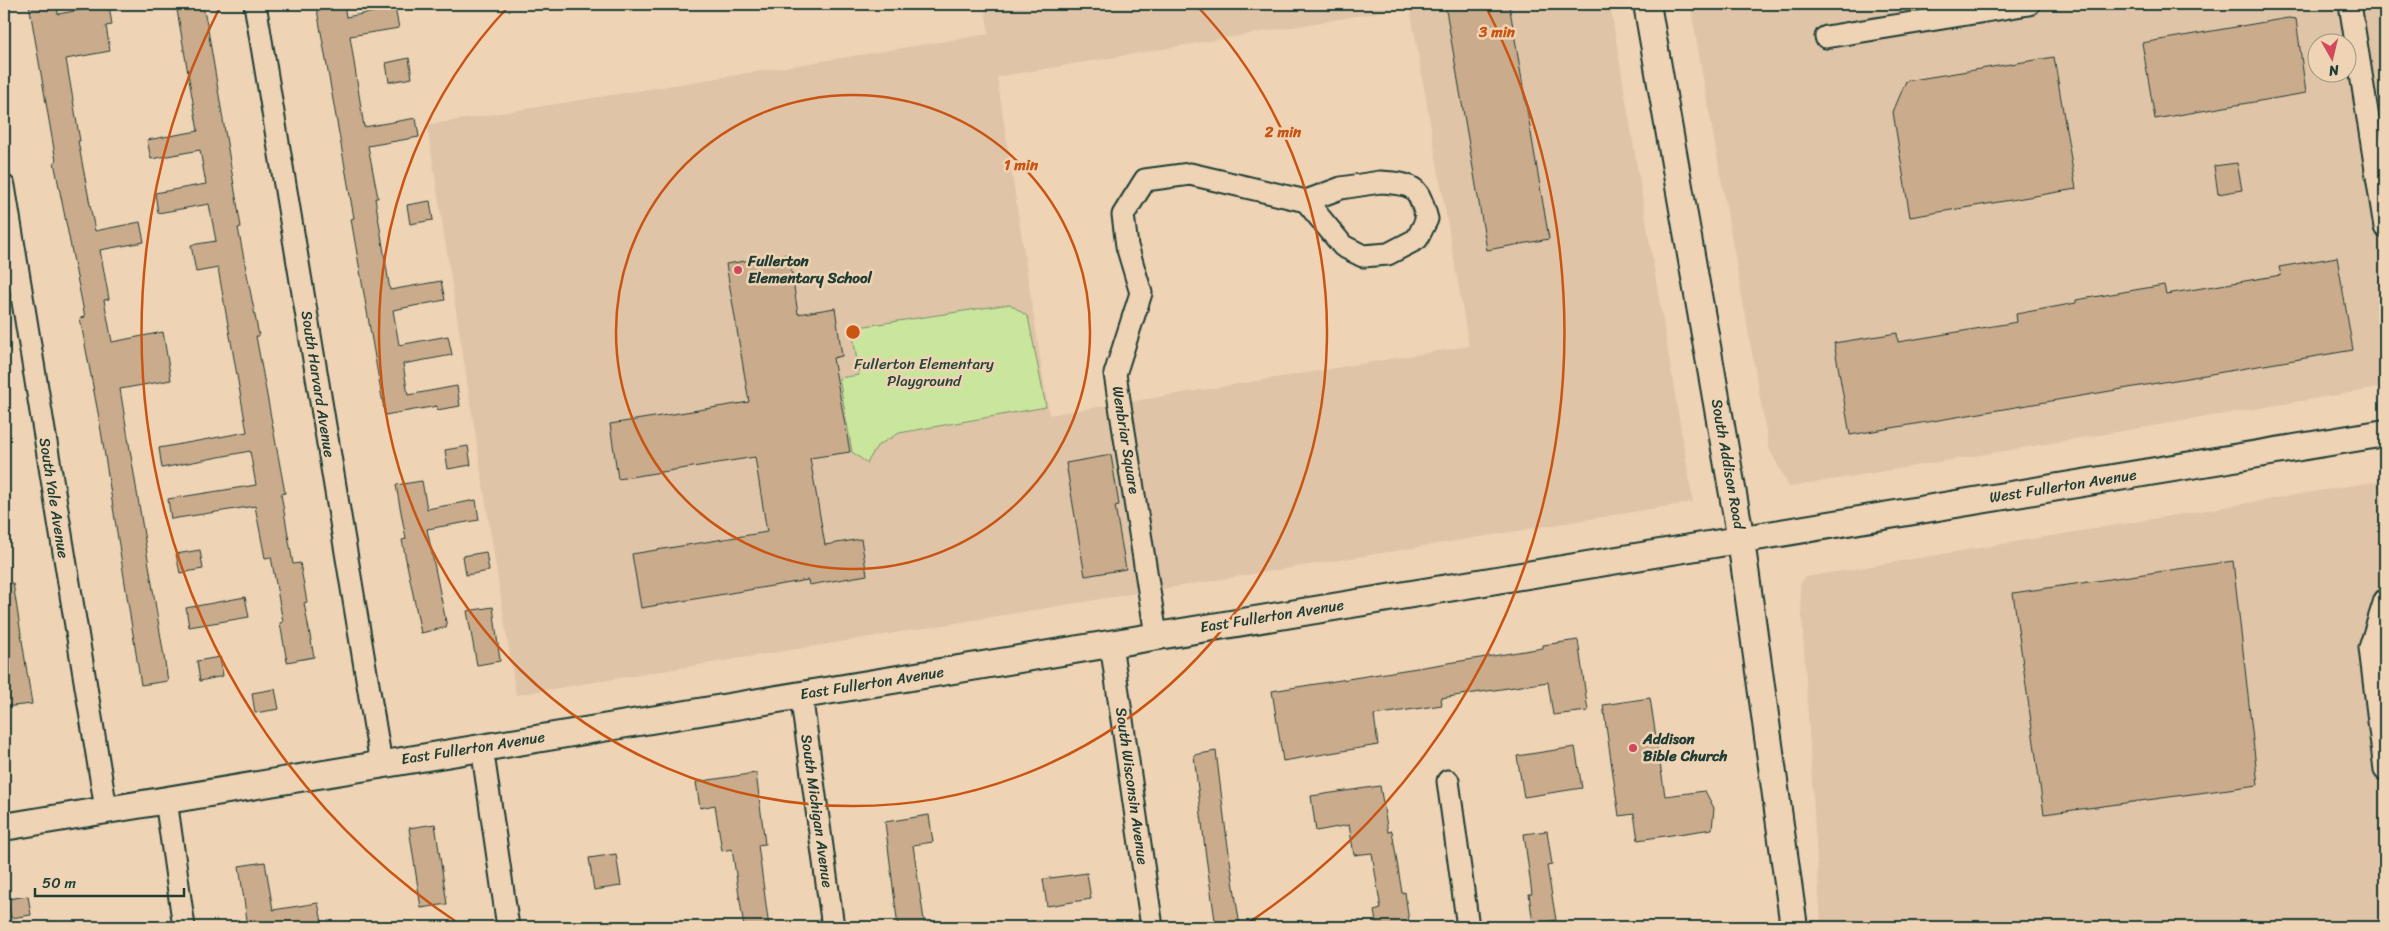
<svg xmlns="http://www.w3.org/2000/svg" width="2389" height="931" viewBox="0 0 2389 931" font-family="Sriracha,sans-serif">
<rect width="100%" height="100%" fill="#eed3b5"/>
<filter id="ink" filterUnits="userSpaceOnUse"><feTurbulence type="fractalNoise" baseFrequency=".02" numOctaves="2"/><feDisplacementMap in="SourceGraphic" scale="10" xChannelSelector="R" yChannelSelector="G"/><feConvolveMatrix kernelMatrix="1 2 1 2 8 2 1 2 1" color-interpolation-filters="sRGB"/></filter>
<g filter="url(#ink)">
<path fill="#dfc4a7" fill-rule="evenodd" d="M984,4H1610L1693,502L516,695L427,125L989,34ZM1410,7L1469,346L1049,415L997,77Z
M1690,4H2385V387L1789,487L1769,448ZM2316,42H2346V72H2316Z
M2385,480V927H1821L1800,584L1806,577Z"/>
<path fill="#cae69d" stroke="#749268" d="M1010,304L1028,317L1046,407L899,433L877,446L867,463L852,452L839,378L859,375L852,328Z"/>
<path fill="#caab8c" stroke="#1f3d34" d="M29,4H57L58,14L109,5L112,25L106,26L110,51L66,59L80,141H78L95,231L140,222L144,242L100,250L109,299L104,300L112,342L163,332L171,380L120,389L168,681L141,685L99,418L80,318L85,317L54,162L56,161Z
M176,4H202L207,24L241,227L238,228L259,336H256L285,493L281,494L293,564L300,563L307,602L304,603L314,657L287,662L280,623L283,622L271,557L265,558L255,506L171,519L168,499L256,485L250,451L162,468L159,448L247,432L218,268L196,272L191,245L216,241L209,204L158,213L155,193L206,184L200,150L151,159L147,140L198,131Z
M316,4H344L346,17L395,8L399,28L350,36L364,127L416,118L419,137L368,146L378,198H375L384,253L390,290L441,281L445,300L393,310L399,345L448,336L452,355L403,364L408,395L457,386L460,406L437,410V406L385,415L351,219L354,218Z
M1445,4H1509L1549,239L1487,250Z
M2288,18L2296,19L2306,93L2155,119L2142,43Z
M2054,57L2076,189L1910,217L1893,112L1906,81Z
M409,58L412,78L389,82L386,63Z
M2237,163L2242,190L2218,194L2214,166Z
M430,201L433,220L410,224L407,205Z
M789,254L798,314L835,308L842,356L833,358L850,452L810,458L825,545L861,539L867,575L809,585L808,580L641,608L632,554L767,532L755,457L618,479L610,424L749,402L726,264Z
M2337,257L2353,350L1850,435L1834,343L1897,333L1898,342L2017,322L2016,314L2076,303V300L2164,285L2166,294L2281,275L2279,267Z
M468,446L471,465L448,469L445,450Z
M1111,455L1119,505L1115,506L1126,569L1085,576L1066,463Z
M422,481L427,509L476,500L479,520L427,529L447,627L421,633L402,540L406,539L396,485Z
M200,550L203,569L180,573L176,554Z
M486,552L489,571L466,575L463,556Z
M2233,561L2258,785L2044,814L2013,593Z
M13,583L32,704L4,707V584Z
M245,597L249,617L189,627L186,608Z
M493,607L500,661L477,665L467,611Z
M1578,640L1588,711L1553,715L1548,682L1441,698L1442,705L1374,715L1378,745L1283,761L1272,691L1543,648V645Z
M220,657L223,676L200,681L197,661Z
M275,689L279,709L255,713L252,693Z
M1650,698L1665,796L1705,791L1714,808L1712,829L1638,840L1634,814L1619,816L1603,705Z
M1575,747L1582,788L1524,797L1517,756Z
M1216,751L1226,833L1240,927H1216L1206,857L1194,755Z
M756,773L765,844L758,845L769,927H744L732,849L722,851L715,805L700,808L696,782Z
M1380,786L1388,832L1392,831L1402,893L1405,892L1409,922L1404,923V927H1377L1374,911L1381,909L1372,853L1354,855L1349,825L1316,831L1311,796Z
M929,815L933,842L913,845L925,927H898L885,822Z
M435,824L447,904L421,908L409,828Z
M1547,831L1552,865L1547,866L1556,920L1533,924L1529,894H1532L1524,834Z
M616,854L621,886L594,890L589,858Z
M265,862L273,910L318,903L322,922L293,927H248L239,866Z
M1087,873L1091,899L1047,906L1043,879Z
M28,896L31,915L11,918L8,899Z"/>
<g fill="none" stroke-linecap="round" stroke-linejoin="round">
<g stroke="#1f3d34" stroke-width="25">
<path id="minor" d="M255,4L381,763
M2350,4L2385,227
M1826,37L2029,4
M1380,182C1415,184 1418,186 1427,219L1417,239L1388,254L1363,256L1343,246L1306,201L1341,188Z
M4,186L106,809
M2385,600L2370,648L2385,770
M1156,635L1115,374L1141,293L1127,246L1123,215L1145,180L1190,174L1306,201
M1111,644L1152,927
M801,694L833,927
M482,747L508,927
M1448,781L1468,927
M166,800L184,927"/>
</g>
<g stroke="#1f3d34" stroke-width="30">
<path id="tertiary" d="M1647,4L1741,540L1794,927
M4,827L2385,433"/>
</g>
<use href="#minor" stroke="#eed3b5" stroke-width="21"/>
<use href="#tertiary" stroke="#eed3b5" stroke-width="26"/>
</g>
</g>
<g fill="none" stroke="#ca5512" stroke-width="2.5">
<circle cx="853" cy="332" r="237"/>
<path d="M1197 6A474 474 0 1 1 509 6"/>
<path d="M461 925A711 711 0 0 1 219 9M1487 9A711 711 0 0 1 1245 925"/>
</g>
<g fill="#d1495b" stroke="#eed3b5" stroke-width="2">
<circle cx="738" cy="270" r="5"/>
<circle cx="1633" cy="748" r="5"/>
</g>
<g text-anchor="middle" stroke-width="5" stroke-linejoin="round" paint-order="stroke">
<g font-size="15" font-weight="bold" fill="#1f3d34" stroke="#eed3b5" text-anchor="start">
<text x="748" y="266">Fullerton<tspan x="748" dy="17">Elementary School</tspan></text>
<text x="1643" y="744">Addison<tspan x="1643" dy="17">Bible Church</tspan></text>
</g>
<g font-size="15" fill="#284539" stroke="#eed3b5">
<text x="924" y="369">Fullerton Elementary<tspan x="924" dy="17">Playground</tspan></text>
</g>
<g font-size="15" fill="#1f3d34" stroke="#eed3b5">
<text transform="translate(318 384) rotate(81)" y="5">South Harvard Avenue</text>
<text transform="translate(1126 440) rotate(81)" y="5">Wenbriar Square</text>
<text transform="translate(1728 464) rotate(80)" y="5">South Addison Road</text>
<text transform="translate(2063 486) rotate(-9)" y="5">West Fullerton Avenue</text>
<text transform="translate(54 498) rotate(81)" y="5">South Yale Avenue</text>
<text transform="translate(1272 616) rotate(-9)" y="5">East Fullerton Avenue</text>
<text transform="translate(872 683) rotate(-9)" y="5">East Fullerton Avenue</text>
<text transform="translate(473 748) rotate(-9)" y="5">East Fullerton Avenue</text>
<text transform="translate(1132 786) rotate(82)" y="5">South Wisconsin Avenue</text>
<text transform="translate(817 811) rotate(82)" y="5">South Michigan Avenue</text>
</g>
</g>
<circle cx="853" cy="332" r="8" fill="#ca5512" stroke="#eed3b5" stroke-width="2.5"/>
<g font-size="15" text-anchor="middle" font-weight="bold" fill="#ca5512" stroke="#eed3b5" stroke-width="5" stroke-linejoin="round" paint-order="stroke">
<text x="1497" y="37">3 min</text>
<text x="1283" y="137">2 min</text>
<text x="1021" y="170">1 min</text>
</g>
<rect width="2389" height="931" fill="none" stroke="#eed3b5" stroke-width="20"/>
<rect x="10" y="10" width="2369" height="911" fill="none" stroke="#1f3d34" stroke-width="2" filter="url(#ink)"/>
<g transform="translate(2332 58) rotate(172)"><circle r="24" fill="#eed3b5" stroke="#9b9781"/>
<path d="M0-4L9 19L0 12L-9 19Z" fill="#d1495b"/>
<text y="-8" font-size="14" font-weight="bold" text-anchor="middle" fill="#1f3d34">N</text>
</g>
<path d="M35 888v8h149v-8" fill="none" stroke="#1f3d34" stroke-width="2.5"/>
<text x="42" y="888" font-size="15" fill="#1f3d34" stroke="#eed3b5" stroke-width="4" paint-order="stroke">50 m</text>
</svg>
